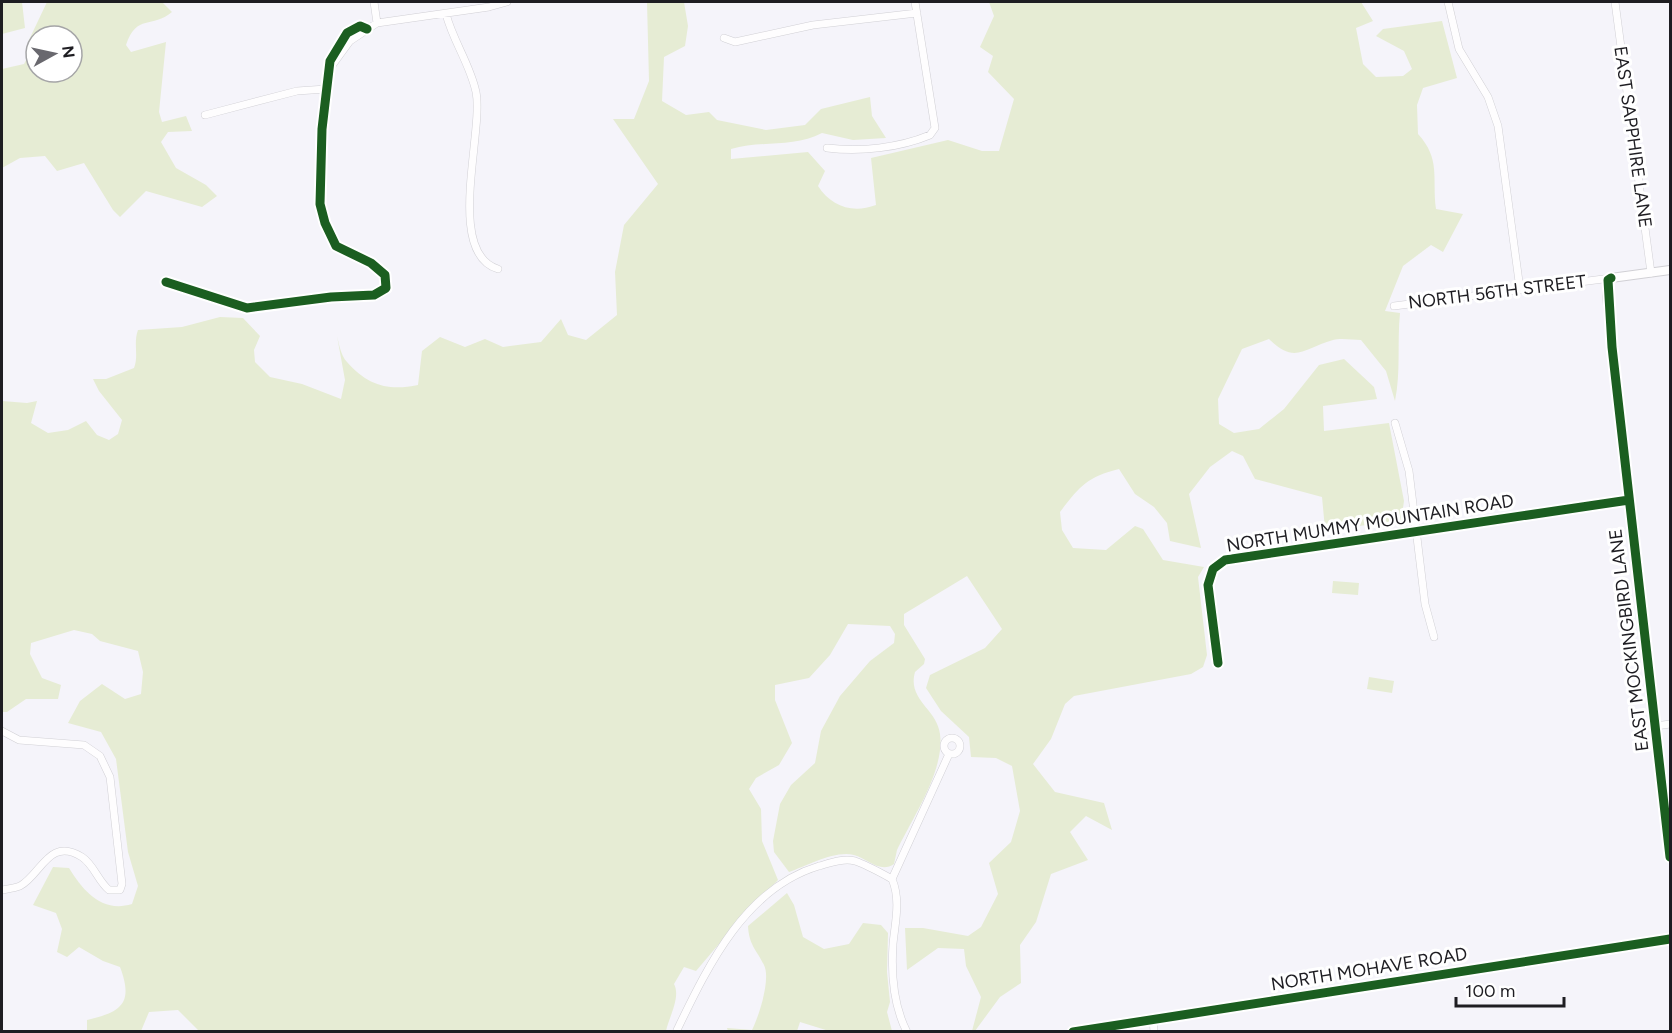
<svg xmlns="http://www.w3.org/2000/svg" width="1672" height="1033" viewBox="0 0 1672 1033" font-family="Figtree,sans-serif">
<rect width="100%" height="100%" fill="#f5f4fa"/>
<path fill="#e6ecd4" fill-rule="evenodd" d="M2,2H22L25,28L2,34Z
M47,2H162L172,12C152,29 137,13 126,45L131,52L166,42L159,112L162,122L186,116L192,131L168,132L161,142L176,168L206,185L217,196L202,207L146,191L120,217L113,210L84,163L57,171L45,156L20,158L2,168V69L24,64L27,58L28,42ZM36,36H72V72H36Z
M647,2H684L688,26L685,46L664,57L662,101L686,115L709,112L717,120L766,130L805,125L821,109L870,97L872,116L886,138L853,140L822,133C794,148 761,140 731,149V159L808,152L825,171L818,186C831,206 852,214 876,205L871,158L948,140L982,151H999L1014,99L988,72L993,56L980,47L994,16L989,2H1361L1373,21L1356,28L1363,64L1376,77L1403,76L1412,69L1404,51L1376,36L1383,29L1442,21L1457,78L1423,88L1417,105L1418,134C1441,159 1432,178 1436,209L1463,214L1443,252L1431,245L1403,266L1385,311L1400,313C1397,342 1401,372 1395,401L1386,371L1361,340C1353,340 1341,338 1333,340C1304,348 1295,365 1269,339L1242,349L1218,399L1219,424L1234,433L1259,429L1284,409L1319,365L1344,359L1374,387L1377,399L1323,406L1324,431L1389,423L1404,501L1401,522L1325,529L1322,497L1255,479L1243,456L1232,451L1210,467L1189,494L1201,548L1170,541L1167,523L1154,507L1135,494L1119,469C1087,477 1080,486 1060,512L1062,530L1073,548L1106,550L1135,526L1143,529L1163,560L1204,567L1198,577L1207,655L1203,667L1191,674L1074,696L1065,704L1051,739L1033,764L1055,792L1104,803L1112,830L1086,816L1070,832L1088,860L1051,874L1036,922L1020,945L1021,983L1000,997L975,1031H972L981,997L966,966L964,949L938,948L907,970L905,928H923L968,936L981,927L998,894L989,863L1011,842L1020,811L1012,766L996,758L971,757L969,737L941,711L926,688L930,675L985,648L1002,629L967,576L904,614V625L925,659L924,664L915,672C907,700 937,709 940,734C945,770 913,817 897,850L894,864C880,874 867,858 854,855C835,850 807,866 789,872L774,852L773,841L780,804L791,785L815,763L821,731L840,696L870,661L894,643L895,634L890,626L848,624L830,655L809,678L775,685V700L792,743L779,765L756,778L749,789L761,809L762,841L778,880L730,931L696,971L684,967L674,984C681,997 669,1017 666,1031L200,1032L178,1010L149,1012L141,1031H87V1020C121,1012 134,1004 120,967L103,961L79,947L67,957L57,952L62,929L56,913L33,905L53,867L69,868C84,892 102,913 132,904L138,886L128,852L116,759L101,732L68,723L80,701L102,684L125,699L141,694L143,672L138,651L100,641L92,634L74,630L31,643L30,654L42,678L61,685L58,699H26L7,712H2V401L27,403L37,401L31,423L48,433L68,430L86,421L97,435L109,440L118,434L122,420L99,391L93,379H106L134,368C139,355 133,344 138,330L182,327L220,317L243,318L260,336L254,350L255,362L270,377L302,384L341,399L345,380L337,336C339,344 341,356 347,362C368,386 389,391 418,385L422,351L440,337L465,347L485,339L503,347L541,342L561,319L568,335L586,340L617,315L615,272L624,225L658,184L613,119H634L649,81Z
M1333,581L1359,583L1358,595L1332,593Z
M1369,677L1394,681L1392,693L1367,689Z
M787,893L794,905L803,937L824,949L849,944L863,923L881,925L888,933L887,972L890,1002L887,1012L892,1031H829L800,1022L797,1031H728L727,1028L752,1030C759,1016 771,979 764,965C756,949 749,945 748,926Z"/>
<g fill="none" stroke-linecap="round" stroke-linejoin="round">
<g stroke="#d1d0d5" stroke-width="8">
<path id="minor" d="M374,2L377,23
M1448,2L1459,49L1488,97L1498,126L1520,289
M1615,2L1651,273
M446,14C453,41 470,64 476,92C484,132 445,253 498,269
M724,38L735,42L813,25L917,13
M331,67L350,41L377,23L489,7L507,2
M205,115L297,91L326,89
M827,148C860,152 899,148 930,135L935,128L915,2
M166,282L247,308L331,297L374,295L386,288L385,275L371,263L336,246L325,223L320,204L322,129L330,61L347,33L360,26L367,29
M1394,306L1611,278
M1395,423L1409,471L1425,604L1434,637
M1218,663L1208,585L1213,569L1225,560L1629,500
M1656,726L1670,724
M2,731L19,740L84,745L100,756L110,777L122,884L120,890H109C98,881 94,865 82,857C49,836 41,875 20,886C15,888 7,889 2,890
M944 746a8 8 0 1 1 16 0a8 8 0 1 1-16 0Z
M892,879C901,900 895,923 893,944C891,974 893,1005 907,1032
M892,879L949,754
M1153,1020L1154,1032
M677,1030C708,966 745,888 819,866C830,863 843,858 855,861C867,865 881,873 892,879
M1073,1032L1670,939"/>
</g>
<g stroke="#d1d0d5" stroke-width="10">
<path id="tertiary" d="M1670,270L1611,278L1608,280L1607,296L1670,857"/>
</g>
<use href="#minor" stroke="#fefdfe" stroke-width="7"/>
<use href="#tertiary" stroke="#fefdfe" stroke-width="8"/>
<g stroke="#fff" stroke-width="13">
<path id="cycleway" d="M1611,278L1608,280L1612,347L1670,857
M166,282L247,308L331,297L374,295L386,288L385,275L371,263L336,246L325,223L320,204L322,129L330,61L347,33L360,26L367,29
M1218,663L1208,585L1213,569L1225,560L1629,500
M1073,1032L1670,939"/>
</g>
<use href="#cycleway" stroke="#1b5e20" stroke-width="9"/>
</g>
<g text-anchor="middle" stroke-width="6" stroke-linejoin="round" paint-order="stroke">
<g font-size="18" fill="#1e1d22" stroke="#fff">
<text transform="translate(1633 137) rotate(82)" y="6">EAST SAPPHIRE LANE</text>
<text transform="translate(1497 292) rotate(-7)" y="6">NORTH 56TH STREET</text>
<text transform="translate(1370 523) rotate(-9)" y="6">NORTH MUMMY MOUNTAIN ROAD</text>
<text transform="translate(1629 640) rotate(-97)" y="6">EAST MOCKINGBIRD LANE</text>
<text transform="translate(1369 969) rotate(-9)" y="6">NORTH MOHAVE ROAD</text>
</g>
</g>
<rect width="1672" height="1033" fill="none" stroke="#1e1d22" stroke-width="6"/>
<g transform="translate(54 54) rotate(82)"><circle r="28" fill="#ffffff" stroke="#a5a5a7" stroke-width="1.5"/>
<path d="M0-4.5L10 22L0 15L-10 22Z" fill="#69686e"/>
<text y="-9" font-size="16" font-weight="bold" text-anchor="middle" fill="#1e1d22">N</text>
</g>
<path d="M1456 997v9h108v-9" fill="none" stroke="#1e1d22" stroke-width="3"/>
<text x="1465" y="997" font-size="18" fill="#1e1d22" stroke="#ffffff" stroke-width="4.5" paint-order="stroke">100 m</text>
</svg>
